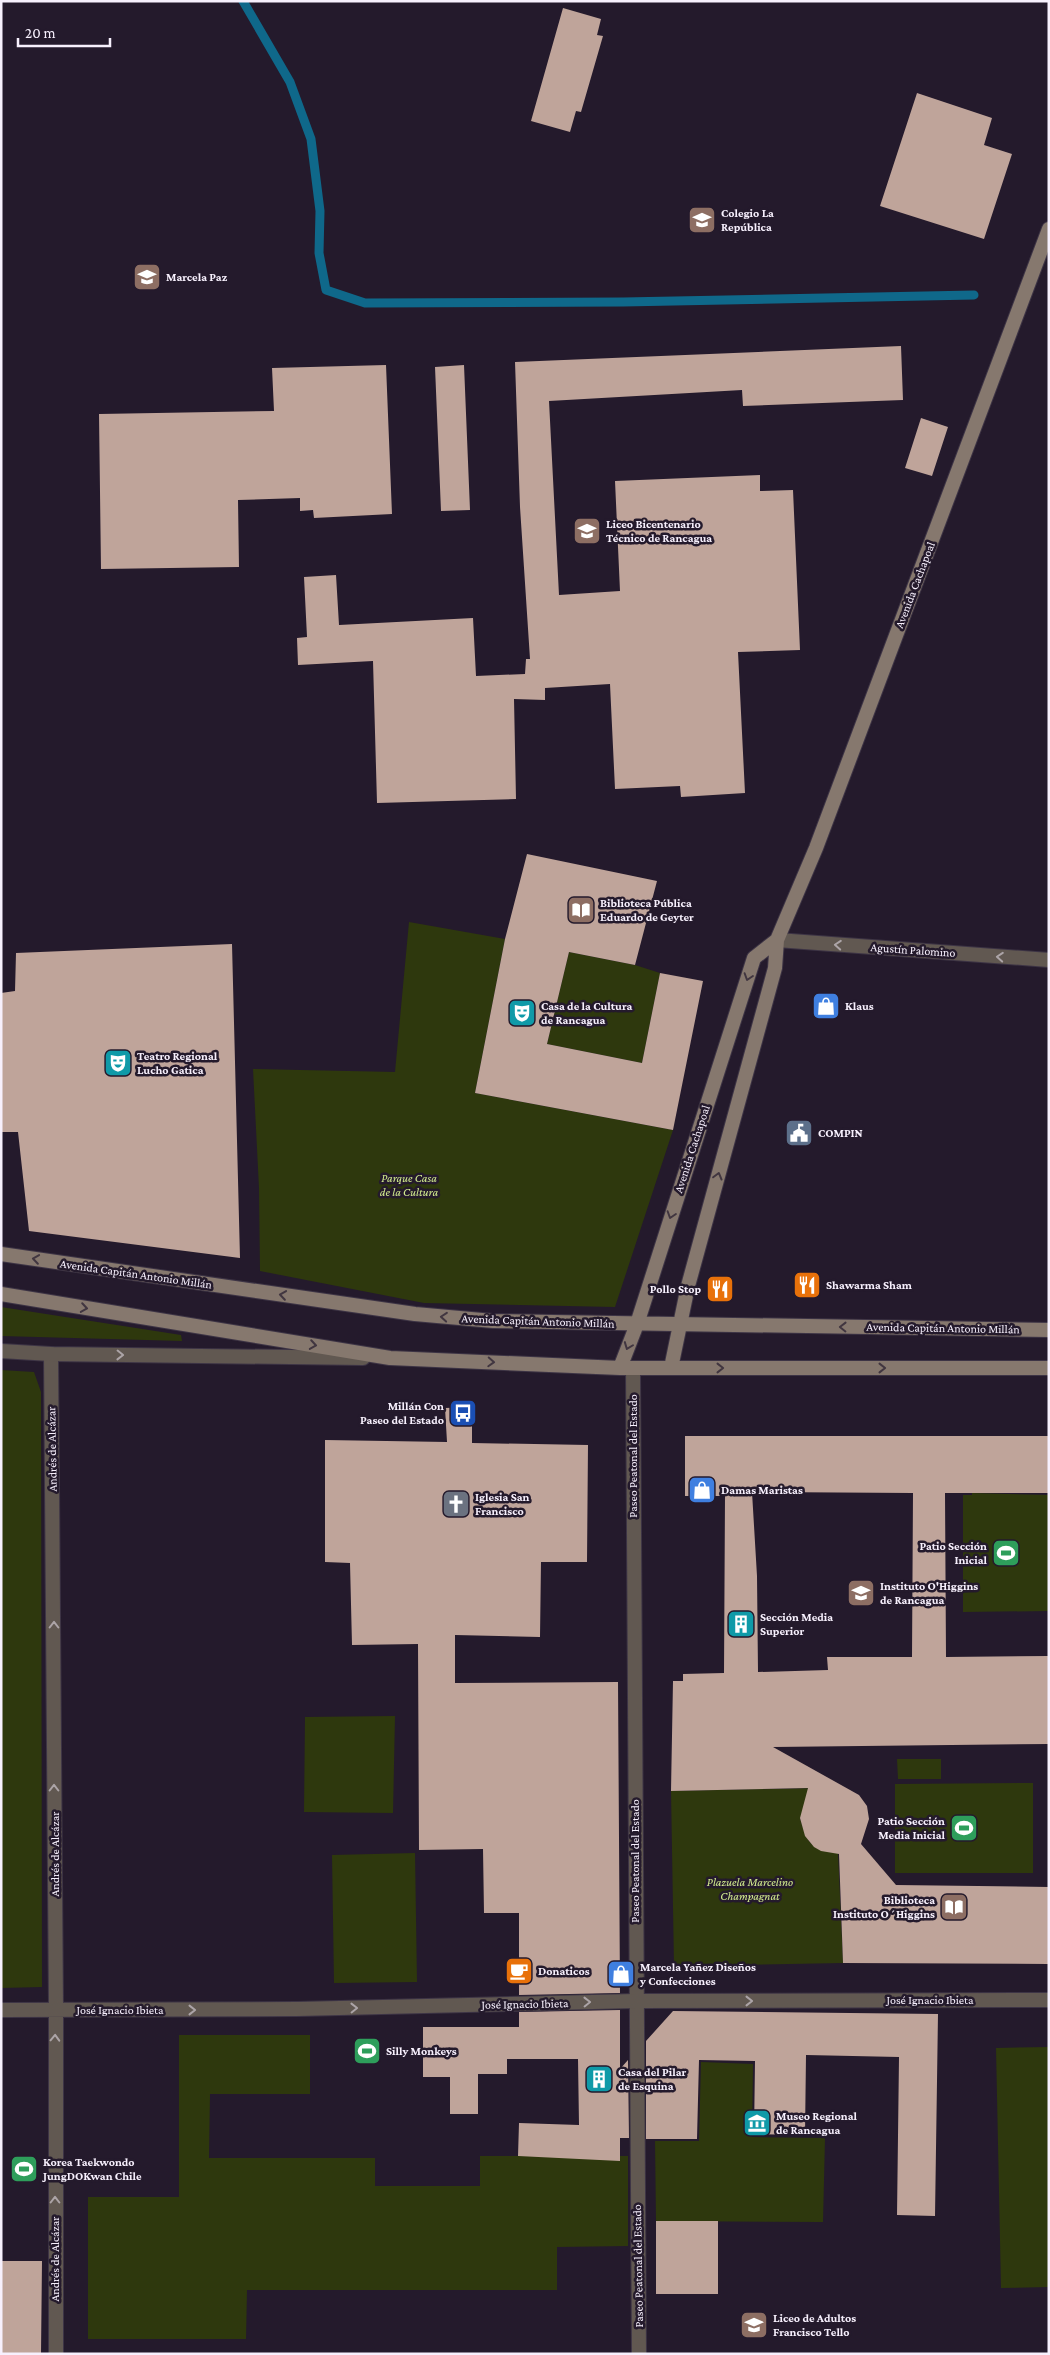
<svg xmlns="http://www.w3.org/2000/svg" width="1050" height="2355" viewBox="0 0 1050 2355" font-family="'Crimson Pro',serif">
<rect width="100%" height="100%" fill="#241a2c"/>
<path fill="#2e380d" d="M409,922L505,939L475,1093L673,1130L615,1307L424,1303L260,1271L259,1188L253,1069L395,1072Z
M569,952L635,965L660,973L642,1063L547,1044Z
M1,1307L181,1335L182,1341L1,1336Z
M1,1370L34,1372L41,1392L42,1987L1,1988Z
M972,1493L1049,1495V1611L963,1612V1495H972Z
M395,1716L393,1813L304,1812L305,1717Z
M897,1759H941V1779H898Z
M1033,1783V1873H895V1784Z
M818,1788L800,1818C807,1843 811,1850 838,1853L843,1963L674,1966L671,1791Z
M415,1853L417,1982L334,1983L332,1855Z
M179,2035H310V2094H210L209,2158H375V2186H480V2156H628V2246L557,2247V2290H247L246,2339H88V2197H179Z
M1049,2047V2287L1001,2288L996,2048Z
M701,2062L753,2064L752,2137L825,2138L823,2222L656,2221L655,2141H699Z"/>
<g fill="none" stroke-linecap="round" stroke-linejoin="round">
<path stroke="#0f688a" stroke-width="9" d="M243,1L290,82L311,139L320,211L319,253L326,290L365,303L623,302L974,295"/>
</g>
<path fill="#bfa49a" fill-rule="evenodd" d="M563,8L601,19L597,35L603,36L581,112L576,111L570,132L531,121Z
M917,93L992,118L984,145L1012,154L984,239L880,206Z
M901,346L903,400L743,406L742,390L549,401L559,595L620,591L615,481L760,475V491L793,490L800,650L738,652L745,793L681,797L680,786L615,789L610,684L545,688V700L514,699L516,799L377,803L373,661L298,665L297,638L307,637L304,577L336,575L339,625L473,618L476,676L525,674L526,659H530L520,507L515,362Z
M386,365L392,514L314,518L313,510L300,511V498L238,500L239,567L101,569L99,414L274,411L272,368Z
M464,365L470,510L441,511L435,367Z
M921,418L948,427L932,476L905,468Z
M527,854L657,881L635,965L569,952L547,1044L642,1063L660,973L703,981L673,1130L475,1093L505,939Z
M232,944L240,1258L29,1231L18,1132H1V993L15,991L16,953Z
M472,1407V1443L588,1445L587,1562H541L540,1637L455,1635V1683L618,1682L620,1993L519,1995V1913H484L483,1849L419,1850L418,1644L352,1645L350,1563L325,1562V1440L447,1442L445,1408Z
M685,1436H1049V1493H945L946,1657L1049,1656V1744L773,1747L859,1795L867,1806L869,1819L861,1844L896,1885L1049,1887V1964L843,1963L839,1854L821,1851L814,1847L805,1836L800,1818L808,1788L671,1791L673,1681H683V1674L724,1673L725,1496H685ZM752,1492L913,1493L912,1657H827L828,1670L758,1672L757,1576Z
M620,2010V2069L628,2060L629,2138H620V2161L518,2156L519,2123L579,2125L578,2059H507V2074H478V2114H450V2077H423V2027H519V2012Z
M673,2011L938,2014L935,2216L897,2215L899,2057L806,2055L805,2135L754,2134L755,2061L699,2060L697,2139H646V2041Z
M656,2221H718V2294H656Z
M1,2261H42L41,2354H1Z"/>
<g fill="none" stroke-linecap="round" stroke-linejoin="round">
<g stroke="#3d3445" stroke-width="16">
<path id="pedestrian" d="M633,1368L639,2354"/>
</g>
<g stroke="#3d3445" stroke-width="16">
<path id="minor" d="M777,940L1049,960
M51,1354L56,2010V2354
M1,2010L297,2009L635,2001L1049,2000"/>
</g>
<g stroke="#3d3445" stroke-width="16">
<path id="tertiary" d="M1,1351L51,1354L363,1358"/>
</g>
<g stroke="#3d3445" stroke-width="16">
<path id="secondary" d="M1,1254L415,1314L493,1321L1049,1330
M1,1294L390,1358L620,1368H1049
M620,1368L637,1324L754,958L777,940
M671,1368L688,1286L775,968L777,940L816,848L1049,229"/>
</g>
<use href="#pedestrian" stroke="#615851" stroke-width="14"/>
<use href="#minor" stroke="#615851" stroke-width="14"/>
<use href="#tertiary" stroke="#615851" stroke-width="14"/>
<use href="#secondary" stroke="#86786e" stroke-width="14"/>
</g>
<defs><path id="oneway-chevron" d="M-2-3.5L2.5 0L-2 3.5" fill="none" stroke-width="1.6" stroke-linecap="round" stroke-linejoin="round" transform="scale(1.25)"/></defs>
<g stroke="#aca4a7">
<use href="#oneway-chevron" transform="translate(838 945) rotate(-176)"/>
<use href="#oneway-chevron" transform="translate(1000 957) rotate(-176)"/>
<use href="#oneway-chevron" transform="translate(120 1355) rotate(1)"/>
<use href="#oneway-chevron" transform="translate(54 1625) rotate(-90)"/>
<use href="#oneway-chevron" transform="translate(54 1788) rotate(-90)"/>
<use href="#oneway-chevron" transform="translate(749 2001)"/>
<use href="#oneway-chevron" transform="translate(587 2002) rotate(-1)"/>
<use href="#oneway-chevron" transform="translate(354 2008) rotate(-1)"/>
<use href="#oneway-chevron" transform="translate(192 2010)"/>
<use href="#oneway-chevron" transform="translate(55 2038) rotate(-88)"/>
<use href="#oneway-chevron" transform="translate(55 2200) rotate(-90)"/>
</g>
<g stroke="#413640">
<use href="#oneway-chevron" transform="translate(748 977) rotate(108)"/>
<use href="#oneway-chevron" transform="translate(718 1176) rotate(-75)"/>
<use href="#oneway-chevron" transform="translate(671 1215) rotate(108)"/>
<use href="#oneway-chevron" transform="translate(36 1259) rotate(-172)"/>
<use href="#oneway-chevron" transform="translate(283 1295) rotate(-172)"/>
<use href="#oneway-chevron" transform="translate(84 1308) rotate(9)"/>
<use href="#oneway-chevron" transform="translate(444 1317) rotate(-175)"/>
<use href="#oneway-chevron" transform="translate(843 1327) rotate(-179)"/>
<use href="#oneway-chevron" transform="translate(313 1345) rotate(9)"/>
<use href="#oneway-chevron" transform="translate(628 1346) rotate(111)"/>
<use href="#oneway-chevron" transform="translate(491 1362) rotate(3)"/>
<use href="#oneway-chevron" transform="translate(720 1368)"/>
<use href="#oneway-chevron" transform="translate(882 1368)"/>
</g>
<defs>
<g id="school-square" transform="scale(1.4375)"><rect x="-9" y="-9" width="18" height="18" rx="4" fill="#8d6e63" stroke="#241a2c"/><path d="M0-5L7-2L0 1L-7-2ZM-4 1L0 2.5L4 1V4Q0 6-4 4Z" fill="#fff"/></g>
<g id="library-square" transform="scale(1.4375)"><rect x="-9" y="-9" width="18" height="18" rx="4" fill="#8d6e63" stroke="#241a2c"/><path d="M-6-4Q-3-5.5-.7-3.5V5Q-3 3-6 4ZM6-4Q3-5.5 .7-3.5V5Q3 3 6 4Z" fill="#fff"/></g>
<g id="shop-square" transform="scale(1.4375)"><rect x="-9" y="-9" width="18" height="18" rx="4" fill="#3f7fe0" stroke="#241a2c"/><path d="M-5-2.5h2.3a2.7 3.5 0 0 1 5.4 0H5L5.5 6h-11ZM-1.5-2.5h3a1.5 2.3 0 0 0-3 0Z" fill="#fff"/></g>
<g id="theatre-square" transform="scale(1.4375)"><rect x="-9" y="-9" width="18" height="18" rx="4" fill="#0f9aa8" stroke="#241a2c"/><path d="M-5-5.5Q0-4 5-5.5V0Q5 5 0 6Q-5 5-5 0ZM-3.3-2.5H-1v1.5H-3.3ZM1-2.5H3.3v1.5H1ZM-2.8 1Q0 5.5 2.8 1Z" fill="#fff"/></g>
<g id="civic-square" transform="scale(1.4375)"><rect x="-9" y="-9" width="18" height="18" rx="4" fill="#5c6f8a" stroke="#241a2c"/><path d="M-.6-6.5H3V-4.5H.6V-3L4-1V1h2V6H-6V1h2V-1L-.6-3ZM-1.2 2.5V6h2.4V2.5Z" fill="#fff"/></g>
<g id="restaurant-square" transform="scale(1.4375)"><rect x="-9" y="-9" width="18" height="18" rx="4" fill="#e8710a" stroke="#241a2c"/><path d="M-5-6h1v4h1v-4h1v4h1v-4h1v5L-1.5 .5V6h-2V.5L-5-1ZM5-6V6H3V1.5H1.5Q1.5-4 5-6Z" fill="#fff"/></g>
<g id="bus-square" transform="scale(1.4375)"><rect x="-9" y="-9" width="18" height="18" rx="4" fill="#1a4fb4" stroke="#241a2c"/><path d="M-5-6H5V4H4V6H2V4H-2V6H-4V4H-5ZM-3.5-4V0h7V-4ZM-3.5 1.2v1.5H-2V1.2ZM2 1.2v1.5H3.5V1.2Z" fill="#fff"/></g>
<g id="church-square" transform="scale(1.4375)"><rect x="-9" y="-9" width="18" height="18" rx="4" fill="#6b7280" stroke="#241a2c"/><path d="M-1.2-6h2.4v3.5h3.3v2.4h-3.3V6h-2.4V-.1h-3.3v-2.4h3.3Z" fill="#fff"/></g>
<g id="stadium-square" transform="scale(1.4375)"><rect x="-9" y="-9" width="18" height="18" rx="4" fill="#2e9e5b" stroke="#241a2c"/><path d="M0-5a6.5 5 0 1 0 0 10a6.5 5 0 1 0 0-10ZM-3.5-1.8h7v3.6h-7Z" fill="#fff"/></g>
<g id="building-square" transform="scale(1.4375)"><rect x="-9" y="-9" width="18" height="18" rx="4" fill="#0f9aa8" stroke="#241a2c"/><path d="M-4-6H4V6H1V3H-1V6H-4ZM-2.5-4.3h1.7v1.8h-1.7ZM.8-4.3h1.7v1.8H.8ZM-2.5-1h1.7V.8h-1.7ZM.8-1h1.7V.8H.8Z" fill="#fff"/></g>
<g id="cafe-square" transform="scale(1.4375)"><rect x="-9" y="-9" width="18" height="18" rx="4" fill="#e8710a" stroke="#241a2c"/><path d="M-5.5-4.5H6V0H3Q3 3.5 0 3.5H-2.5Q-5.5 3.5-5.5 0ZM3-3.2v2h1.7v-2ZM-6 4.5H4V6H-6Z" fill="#fff"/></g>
<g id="museum-square" transform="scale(1.4375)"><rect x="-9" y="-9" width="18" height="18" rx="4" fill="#0f9aa8" stroke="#241a2c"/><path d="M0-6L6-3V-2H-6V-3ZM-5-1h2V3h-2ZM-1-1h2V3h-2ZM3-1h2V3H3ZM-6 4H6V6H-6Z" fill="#fff"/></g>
</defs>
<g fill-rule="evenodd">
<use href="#school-square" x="702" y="220"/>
<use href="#school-square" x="147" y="277"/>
<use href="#school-square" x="587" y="531"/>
<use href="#library-square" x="581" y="910"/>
<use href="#shop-square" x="826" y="1006"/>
<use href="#theatre-square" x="522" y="1013"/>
<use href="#theatre-square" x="118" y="1063"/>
<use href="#civic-square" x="799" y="1133"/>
<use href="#restaurant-square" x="807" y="1285"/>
<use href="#restaurant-square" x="720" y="1289"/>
<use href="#bus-square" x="463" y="1413"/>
<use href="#shop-square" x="702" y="1490"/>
<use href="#church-square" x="456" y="1504"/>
<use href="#stadium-square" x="1006" y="1553"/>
<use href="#school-square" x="861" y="1593"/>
<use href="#building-square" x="741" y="1624"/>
<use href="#stadium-square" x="964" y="1828"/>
<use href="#library-square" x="954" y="1907"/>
<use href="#cafe-square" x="519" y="1971"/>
<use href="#shop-square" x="621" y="1974"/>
<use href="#stadium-square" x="367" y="2051"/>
<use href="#building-square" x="599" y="2079"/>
<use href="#museum-square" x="757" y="2123"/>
<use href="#stadium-square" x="24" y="2169"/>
<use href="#school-square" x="754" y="2325"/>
</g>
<g text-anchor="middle" stroke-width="5" stroke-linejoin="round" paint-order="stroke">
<g font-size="12" font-weight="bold" fill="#f7f0fd" stroke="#241a2c" text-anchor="start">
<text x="721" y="217">Colegio La<tspan x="721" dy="14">República</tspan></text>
<text x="166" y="281">Marcela Paz</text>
<text x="606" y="528">Liceo Bicentenario<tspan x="606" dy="14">Técnico de Rancagua</tspan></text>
<text x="600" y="907">Biblioteca Pública<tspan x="600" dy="14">Eduardo de Geyter</tspan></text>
<text x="541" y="1010">Casa de la Cultura<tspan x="541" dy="14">de Rancagua</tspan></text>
<text x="845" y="1010">Klaus</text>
<text x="137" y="1060">Teatro Regional<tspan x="137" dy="14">Lucho Gatica</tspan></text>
<text x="818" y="1137">COMPIN</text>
<text x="826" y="1289">Shawarma Sham</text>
<text x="701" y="1293" text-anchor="end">Pollo Stop</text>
<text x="444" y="1410" text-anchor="end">Millán Con<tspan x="444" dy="14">Paseo del Estado</tspan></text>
<text x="721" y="1494">Damas Maristas</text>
<text x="475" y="1501">Iglesia San<tspan x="475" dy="14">Francisco</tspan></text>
<text x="987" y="1550" text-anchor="end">Patio Sección<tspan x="987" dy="14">Inicial</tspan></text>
<text x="880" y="1590">Instituto O'Higgins<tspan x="880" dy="14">de Rancagua</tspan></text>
<text x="760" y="1621">Sección Media<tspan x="760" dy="14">Superior</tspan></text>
<text x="945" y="1825" text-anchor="end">Patio Sección<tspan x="945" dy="14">Media Inicial</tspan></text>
<text x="935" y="1904" text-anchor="end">Biblioteca<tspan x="935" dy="14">Instituto O´Higgins</tspan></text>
<text x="640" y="1971">Marcela Yañez Diseños<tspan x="640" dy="14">y Confecciones</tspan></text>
<text x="538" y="1975">Donaticos</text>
<text x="386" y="2055">Silly Monkeys</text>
<text x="618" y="2076">Casa del Pilar<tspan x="618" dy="14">de Esquina</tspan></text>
<text x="776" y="2120">Museo Regional<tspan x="776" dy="14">de Rancagua</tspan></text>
<text x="43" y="2166">Korea Taekwondo<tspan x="43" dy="14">JungDOKwan Chile</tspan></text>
<text x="773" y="2322">Liceo de Adultos<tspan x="773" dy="14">Francisco Tello</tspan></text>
</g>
<g font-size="12" fill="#f7f0fd" stroke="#241a2c">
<text transform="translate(915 585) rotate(-69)" y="4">Avenida Cachapoal</text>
<text transform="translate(913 950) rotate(4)" y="4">Agustín Palomino</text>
<text transform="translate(692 1149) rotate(-72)" y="4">Avenida Cachapoal</text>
<text transform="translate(136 1274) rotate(8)" y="4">Avenida Capitán Antonio Millán</text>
<text transform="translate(538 1321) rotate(2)" y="4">Avenida Capitán Antonio Millán</text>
<text transform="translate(943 1328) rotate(1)" y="4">Avenida Capitán Antonio Millán</text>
<text transform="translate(52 1449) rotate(-91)" y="4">Andrés de Alcázar</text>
<text transform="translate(633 1456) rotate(-90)" y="4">Paseo Peatonal del Estado</text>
<text transform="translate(55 1854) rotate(-90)" y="4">Andrés de Alcázar</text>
<text transform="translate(635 1861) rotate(-90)" y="4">Paseo Peatonal del Estado</text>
<text x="930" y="2004">José Ignacio Ibieta</text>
<text transform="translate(525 2004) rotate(-1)" y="4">José Ignacio Ibieta</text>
<text x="120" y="2014">José Ignacio Ibieta</text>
<text transform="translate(55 2259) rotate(-90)" y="4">Andrés de Alcázar</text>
<text transform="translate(638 2266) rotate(-91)" y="4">Paseo Peatonal del Estado</text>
</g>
<g font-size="12" font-style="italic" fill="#d4ee8f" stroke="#241a2c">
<text x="409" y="1182">Parque Casa<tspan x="409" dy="14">de la Cultura</tspan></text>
<text x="750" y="1886">Plazuela Marcelino<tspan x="750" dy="14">Champagnat</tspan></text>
</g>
</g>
<rect width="1050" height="2355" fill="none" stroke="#f7f0fd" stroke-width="5"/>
<path d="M18 38v8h92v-8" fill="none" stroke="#f7f0fd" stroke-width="2.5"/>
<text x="25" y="38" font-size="15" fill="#f7f0fd" stroke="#241a2c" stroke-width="4" paint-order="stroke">20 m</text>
</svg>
